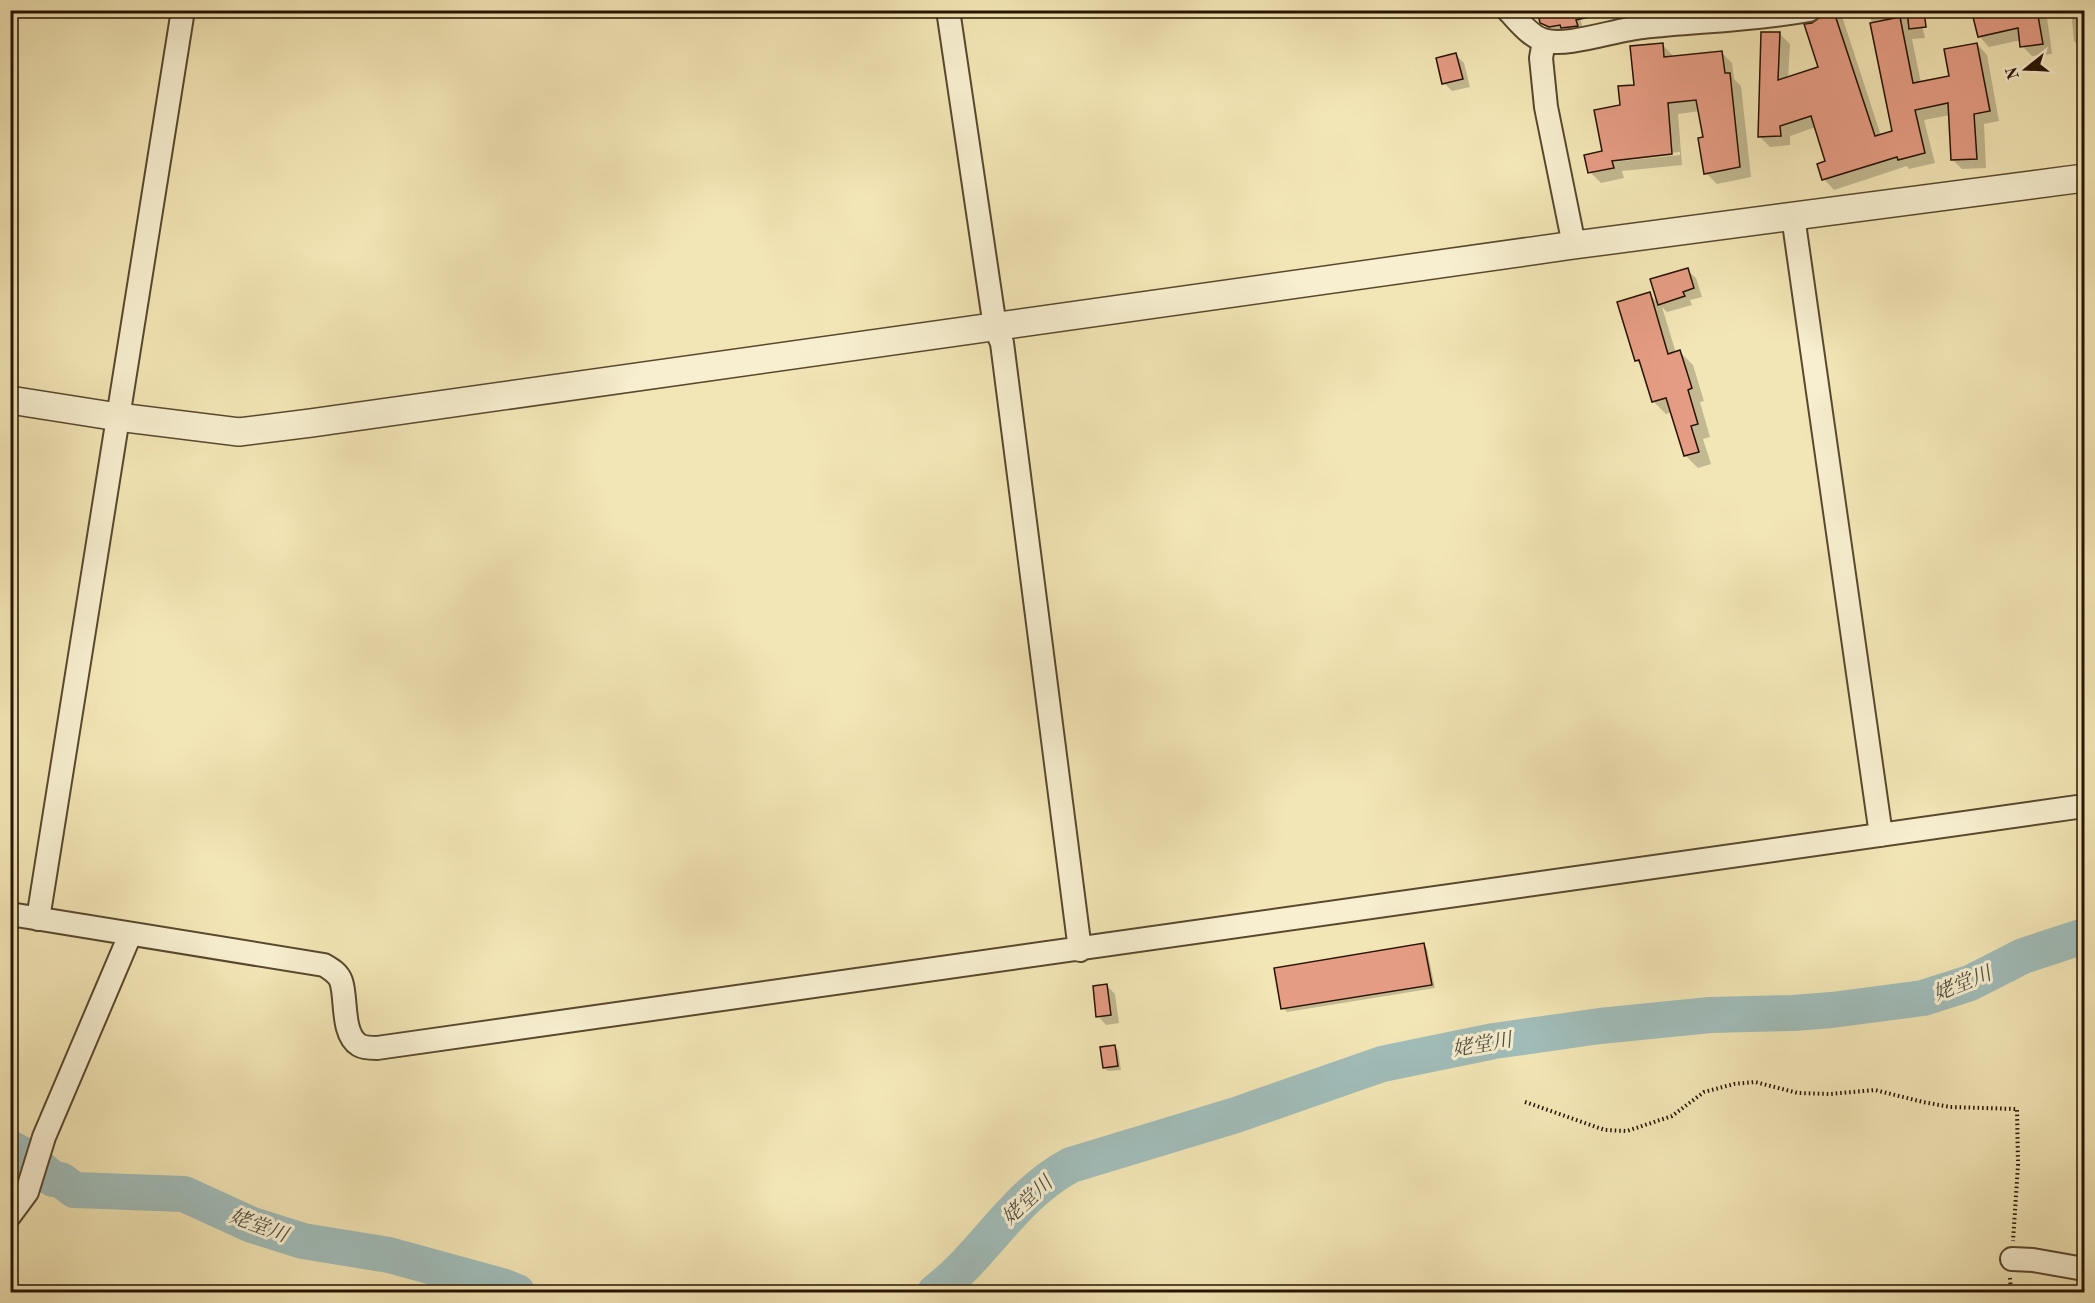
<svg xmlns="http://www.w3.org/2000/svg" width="2095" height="1303" viewBox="0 0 2095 1303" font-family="'Old Standard TT','Noto Serif JP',serif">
<rect width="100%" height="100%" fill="#f3e6b6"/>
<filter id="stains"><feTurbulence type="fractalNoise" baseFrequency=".00333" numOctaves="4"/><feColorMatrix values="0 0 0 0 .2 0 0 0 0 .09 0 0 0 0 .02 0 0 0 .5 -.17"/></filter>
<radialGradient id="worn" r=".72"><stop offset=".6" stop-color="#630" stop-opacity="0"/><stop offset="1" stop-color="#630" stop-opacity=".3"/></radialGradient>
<path fill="#0003" fill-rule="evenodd" d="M1577,10L1585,34L1550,31L1542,23Z
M1823,10H1840L1881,136L1894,132L1869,10H1918L1925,38L1912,39L1921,83L1951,77L1977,44L1987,55L1999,121L1984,124L1986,168L1962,169L1952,159L1950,115L1924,120L1935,163L1909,169L1907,166L1834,190L1824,179L1827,162L1816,127L1790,136V145L1770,147L1760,137L1780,34L1790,44L1788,79L1820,68L1819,21Z
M2010,10H2046L2052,54L2032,56L2022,46L2021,40L1989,47L1979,36Z
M2071,10H2084V51L2074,41Z
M1663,45L1674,57L1721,52L1732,63L1734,79L1741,86L1751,177L1717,184L1706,173L1705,138L1700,111L1678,114L1682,165L1622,171L1624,178L1601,183L1590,172L1603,152L1621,106ZM1680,152V155L1612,162V159Z
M1456,55L1464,63L1470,87L1452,91L1444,83Z
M1687,270L1696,278L1702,297L1690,300L1692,305L1667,312L1662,307L1676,353L1680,352L1693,365L1704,401L1700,402L1710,437L1703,439L1711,464L1698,468L1685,455L1672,412L1666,414L1653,401L1642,367L1636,360L1649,294L1659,304Z
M2084,328V358L2077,329Z
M1424,945L1427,949L1435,988L1287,1012L1283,1008Z
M1107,986L1115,994L1119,1023L1106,1025L1098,1016Z
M1114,1047L1118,1050L1121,1070L1108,1071L1104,1068Z"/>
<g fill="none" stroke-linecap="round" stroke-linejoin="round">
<path stroke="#a1bdba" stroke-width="36" d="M10,1148L27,1157L53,1179L61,1180L74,1190L184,1194L252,1225L303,1241L389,1255L502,1286L517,1292
M935,1292C985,1254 1014,1195 1071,1165L1236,1115L1382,1064L1494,1041L1600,1026L1710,1015L1793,1013L1832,1010L1923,998L1970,983L2023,956L2084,936"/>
</g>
<path fill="#e59c84" stroke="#261300" stroke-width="1.5" d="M1537,10H1593L1594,16L1576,20L1578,26L1561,28L1560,25L1549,27L1540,23Z
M1907,10H1924L1926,27L1909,29Z
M2003,10H2037L2043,44L2020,47L2018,28L1978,37L1973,17Z
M1834,12L1875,136L1892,131L1870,23L1900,17L1913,83L1949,76L1944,49L1977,43L1990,111L1974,114L1977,159L1951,160L1948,103L1915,110L1925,153L1898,160L1897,157L1822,180L1817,164L1825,161L1811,116L1780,126L1781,136L1758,137L1761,32H1780L1778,80L1818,67L1804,24L1812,23L1820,17Z
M1663,43L1664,57L1722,51L1725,73H1730L1740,167L1704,174L1698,138L1703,137L1696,100L1668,103L1672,154L1612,161L1614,168L1588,173L1584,155L1602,151L1594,110L1620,105L1618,86L1634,85L1630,46Z
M1456,53L1463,79L1442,84L1436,58Z
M1688,268L1694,288L1683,292L1685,296L1658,305L1650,279Z
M1650,292L1668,354L1680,350L1692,388L1688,390L1698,424L1691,426L1699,452L1684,456L1666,398L1652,402L1639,360L1635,361L1617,302Z
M1424,943L1432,985L1281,1009L1274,968Z
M1107,984L1111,1015L1096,1017L1093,986Z
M1115,1045L1118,1066L1103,1068L1100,1047Z"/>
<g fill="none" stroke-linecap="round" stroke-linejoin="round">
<g stroke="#59482e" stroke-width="26">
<path id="minor" d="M948,10L995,327L1002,343L1080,950
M1508,10C1517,20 1530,36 1543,40C1566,48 1617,29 1643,27C1699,21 1754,20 1809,10
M1544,41L1541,58L1546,107L1574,245
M1793,216L1881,835
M10,914L324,965C331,969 338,973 341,981C347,997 341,1034 359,1045C364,1048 371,1048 377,1048L2084,806
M38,919L183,10
M10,1215L27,1192L44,1137L130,935
M2012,1259L2033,1260L2084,1269"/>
</g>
<g stroke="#59482e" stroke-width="30">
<path id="tertiary" d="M10,400L118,417L239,432L311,423L1574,245L2084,178"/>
</g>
<path stroke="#261300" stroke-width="4" stroke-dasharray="1.5 3" stroke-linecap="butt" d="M1525,1102L1605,1130L1627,1131L1672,1116L1704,1092L1734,1084L1755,1082L1798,1093L1830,1094L1875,1090L1923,1102L1950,1107L2017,1109L2018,1165L2013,1241
M2010,1278L2011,1292"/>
<use href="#minor" stroke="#f7efd0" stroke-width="22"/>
<use href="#tertiary" stroke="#f7efd0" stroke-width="27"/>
</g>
<g text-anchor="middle" stroke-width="6" stroke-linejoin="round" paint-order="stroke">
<g font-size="20" font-style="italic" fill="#514e41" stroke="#f7efd0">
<text transform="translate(1962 983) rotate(-22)" y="7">姥堂川</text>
<text transform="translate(1482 1044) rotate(-10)" y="7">姥堂川</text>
<text transform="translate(1027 1200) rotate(-43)" y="7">姥堂川</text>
<text transform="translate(259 1225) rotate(20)" y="7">姥堂川</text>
</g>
</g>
<rect width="2095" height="1303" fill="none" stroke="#f3e6b6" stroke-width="36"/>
<rect x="12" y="12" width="2071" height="1279" fill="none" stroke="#261300" stroke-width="3"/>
<rect x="18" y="18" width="2059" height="1267" fill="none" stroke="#261300" stroke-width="1.5"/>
<g transform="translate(2026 69) rotate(252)" stroke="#f7efd0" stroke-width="4.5" paint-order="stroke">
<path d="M0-4.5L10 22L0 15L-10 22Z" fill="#261300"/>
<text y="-9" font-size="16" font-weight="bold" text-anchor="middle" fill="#261300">N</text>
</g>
<rect width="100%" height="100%" filter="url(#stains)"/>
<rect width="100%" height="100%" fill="url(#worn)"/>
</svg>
